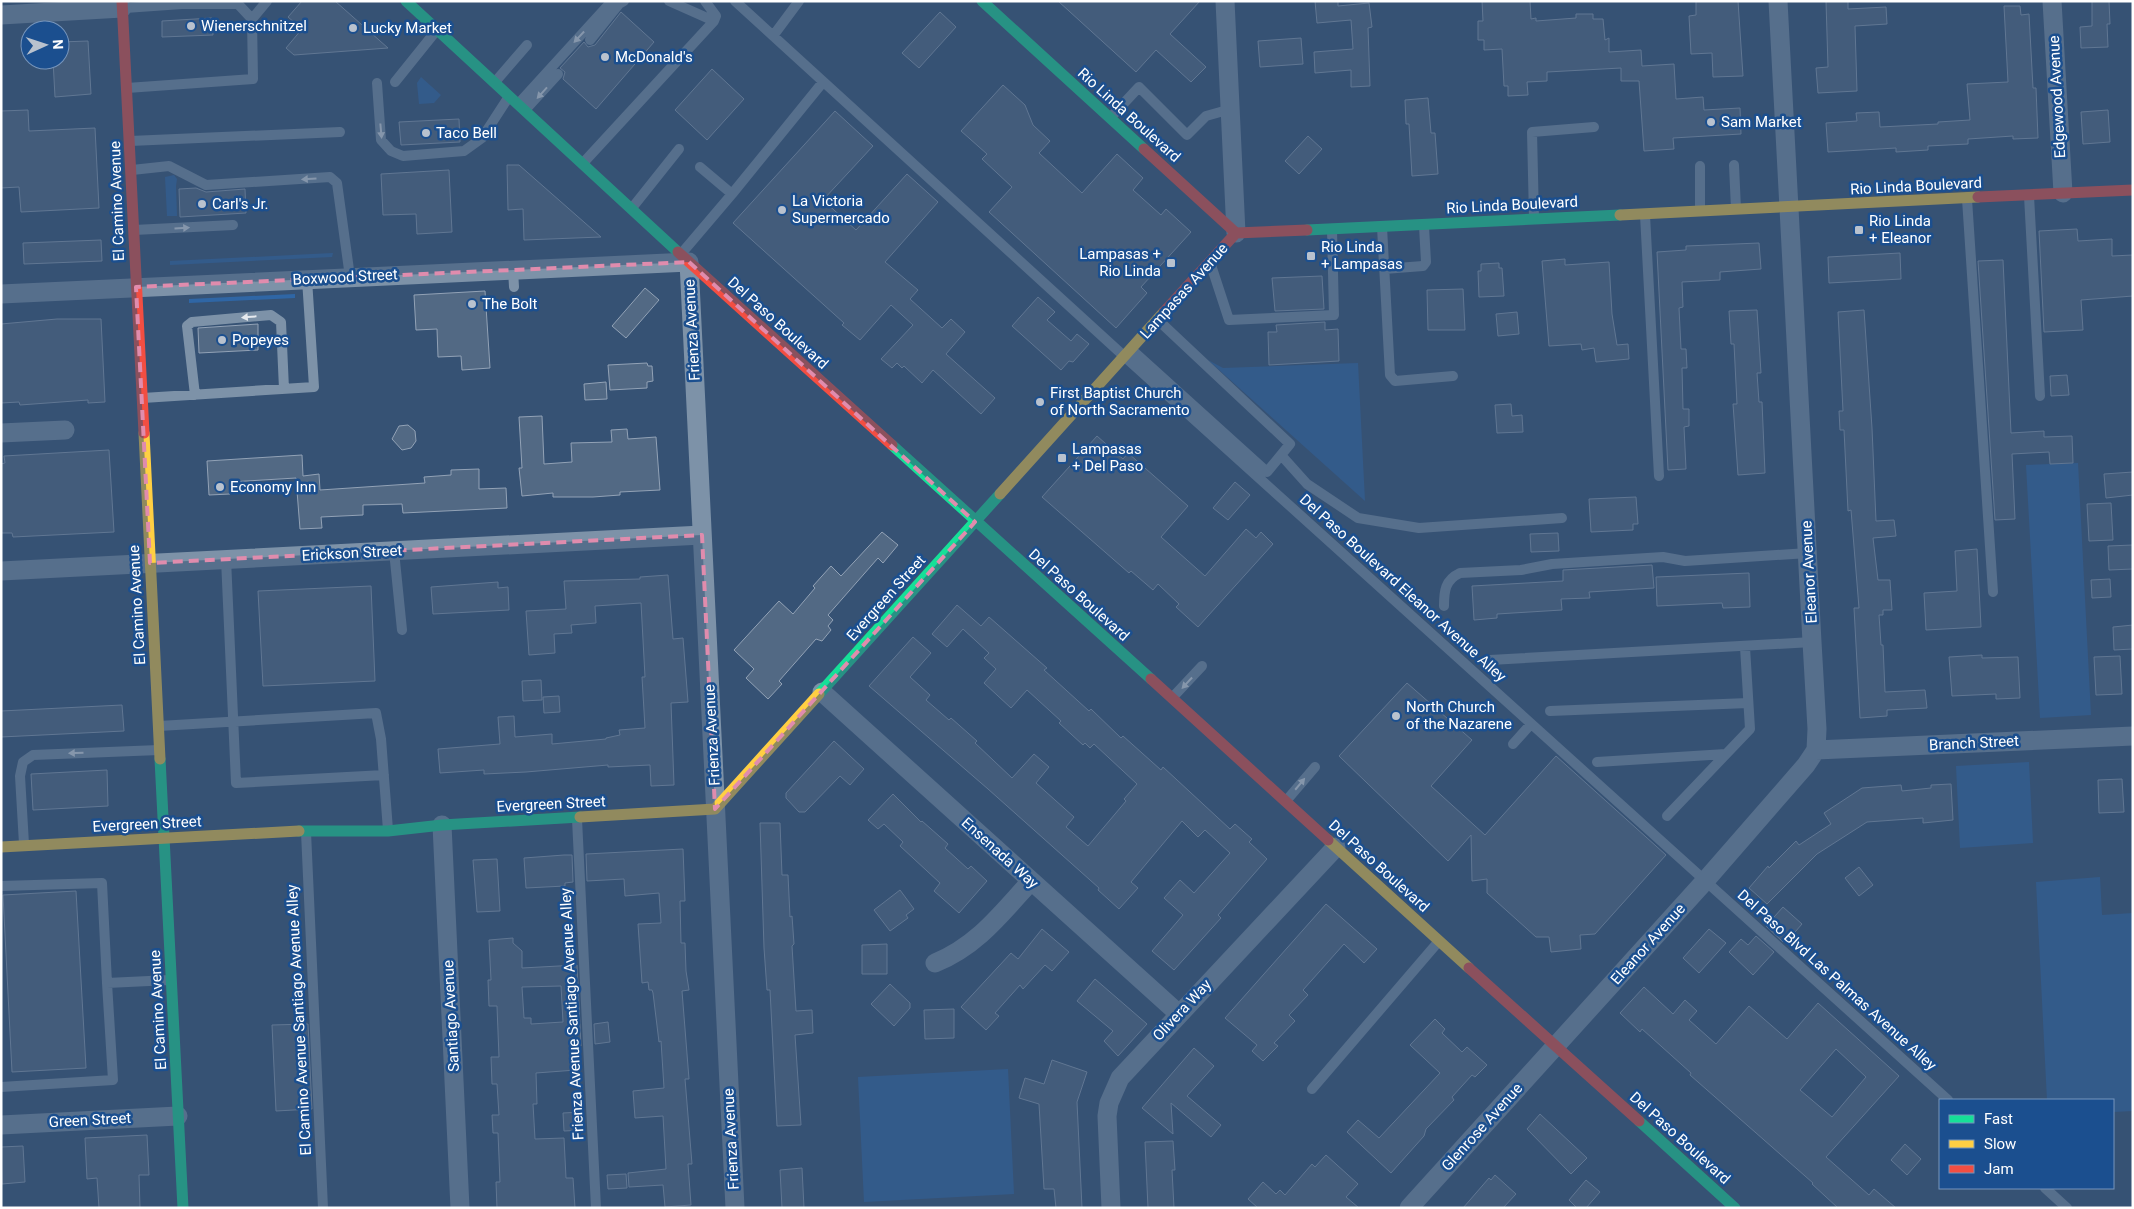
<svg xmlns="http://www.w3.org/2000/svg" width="2134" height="1209" viewBox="0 0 2134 1209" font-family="Roboto,sans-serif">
<rect width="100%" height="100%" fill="#365274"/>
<path fill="#2f66a5" d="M421,77L441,95L434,103L419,104L417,83Z
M174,175L177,179L176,186L177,216H167L165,177Z
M333,253L332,257L170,265V261Z
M295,294V298L189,303V299Z
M1208,360L1223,368L1358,363L1365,501Z
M2078,463L2091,715L2040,718L2026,465Z
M2029,762L2033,843L1960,848L1956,766Z
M2100,877L2102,915L2133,913V1111L2113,1112V1100H2047L2036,882Z
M1008,1069L1014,1194L864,1202L858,1077Z"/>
<path fill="#526984" stroke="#92a2b6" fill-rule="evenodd" d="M302,1H335L388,48L294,55L286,48L302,29L288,17Z
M1058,1H1200L1170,34L1206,67L1191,82L1156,50L1136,72Z
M1315,1H1338V6L1369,3L1372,27L1368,28L1370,86L1351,87V70L1315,73L1314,52L1353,49L1351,20L1317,23Z
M1482,1H1530L1531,19L1536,18V21L1576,18V14H1593V19H1603L1605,40L1609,38V52L1641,50L1642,66L1674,64L1676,99L1703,97L1704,110L1740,108L1741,134L1673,138L1674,149L1644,151L1639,81H1621V68L1547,72V81L1527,82L1528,95L1508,96V86H1504L1502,49L1484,50V40H1478V21H1483Z
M1696,1H1738L1743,76L1713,77L1712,53L1691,54L1689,16L1696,15Z
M1826,1H1848V9L1886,7L1887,24L1855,26L1857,91L1818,93L1816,68L1828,67Z
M2092,1H2109L2110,24H2107L2108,47L2081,48L2080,27L2092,26Z
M2004,6H2020L2021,15L2029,14L2033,88H2036L2038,138L2013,139V136L1968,139V144L1928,146V150L1896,152V148L1828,152L1826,123L1857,121L1856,113L1879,112L1880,127L1938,124V122L1970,120L1967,84L2008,82Z
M621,12L654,42L596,109L563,79L565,72L560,68L584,42L588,47L595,45Z
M940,12L956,27L919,68L902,53Z
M212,18L213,35L162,37V21Z
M1301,38L1303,64L1260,67L1258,41Z
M88,41L91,94L55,97L53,60H60V42Z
M712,69L744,99L707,140L675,110Z
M1003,85L1025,105L1033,125L1050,141L1039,153L1082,193L1117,154L1143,178L1133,190L1161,215L1166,209L1191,232L1141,287L1147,293L1116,328L989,212L1012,187L982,159L987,154L961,131Z
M1428,98L1431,133H1435L1438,174L1412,176L1409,124H1406L1405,100Z
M28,110L29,131L95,128L99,208L21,212L19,187L1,188V111Z
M2108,110L2110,142L2083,144L2081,112Z
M835,111L873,146L823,200L856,230L907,174L938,202L885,262L918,290L910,299L942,328L951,319L965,332L946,354L995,398L981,414L933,370L922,383L904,366L902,368L897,363L892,368L881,359L913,325L891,305L860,340L842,325L844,323L733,223Z
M459,119L460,142L401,145L399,122Z
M1308,136L1322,149L1299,174L1285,161Z
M507,165H519L601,237L524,240L523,209L508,210Z
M449,170L452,232L417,234L416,214L383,215L381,174Z
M196,188L206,192L245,189L246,213L180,217L179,189Z
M2077,229L2078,241L2112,239V256L2133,255V296L2081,300L2083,330L2044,332L2039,231Z
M101,240L102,261L24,264L23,243Z
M1759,243L1761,269L1720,272V280L1682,282L1683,307L1679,308L1681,349H1686L1687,368H1682L1683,409H1689V426L1684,427L1686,469L1668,470L1657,252L1686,250V246Z
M1900,253L1901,279L1829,283L1828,257Z
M1565,259V265L1609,262L1612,314L1617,345L1628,344L1629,359L1596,362L1594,348L1582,350L1581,344L1549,346L1542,261Z
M2003,260L2011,433L2044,431V437L2072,436L2073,463L2050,464L2049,452L2012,454L2015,519L1995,520L1978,261Z
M1499,263V268H1502L1504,296L1479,297L1478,271H1481V264Z
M1322,276L1324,309L1275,311L1272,278Z
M645,288L659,300L626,338L612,326Z
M1463,289L1465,330H1428L1427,290Z
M485,291L490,368L462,370L461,356L438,357L437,329L416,330L414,295Z
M1038,297L1055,312L1047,320L1071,341L1077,334L1089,344L1073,362L1069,361L1061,370L1012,326Z
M1757,310L1761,373H1757L1759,402H1762L1765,473L1738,475L1733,404H1737L1734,344H1731L1729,311Z
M1864,310L1872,428L1876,521L1894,520L1896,536L1873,538L1878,580H1890L1892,610H1883V615H1879L1881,645H1883L1885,692L1925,690L1927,708L1887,710V716L1860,718L1854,608H1859L1851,510L1848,511L1844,430H1840L1839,411H1843L1838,312Z
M1517,312L1519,334L1498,336L1496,314Z
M57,319H101L105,402L88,403V400L20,405L19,402L1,403V324Z
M1325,322V330L1338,329L1339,361L1269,365L1268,332H1277L1276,325Z
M258,324V350L199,353L198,328Z
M647,363L648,366H652L653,381L647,382V388L610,390L608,365Z
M2067,375L2069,395L2051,396L2050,376Z
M606,382L607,399L585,400L584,384Z
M1511,404L1512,416L1522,415L1523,432L1497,433L1495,405Z
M542,416L544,464L572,462L571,443L612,442L611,430L627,429L628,439L656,437L660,490L620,492V495L593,497H553V493L522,496L519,468H522L519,417Z
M408,425L415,431L416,441L411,448L402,450L392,439L399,426Z
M1097,436L1123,459L1128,453L1188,506L1161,537L1205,576L1246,529L1256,538L1261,532L1273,544L1198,627L1176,607L1179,604L1158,584L1153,590L1131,571L1129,573L1042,497Z
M109,450L114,532L13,537L12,533H1V464L5,463L4,456Z
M302,455L303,476L319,474L320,490L425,483L424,477L451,475V470L479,469V489L506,488L507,508L403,513L402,504L363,505V515L321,517L322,528L300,529L296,478L230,482V494L209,495L207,461Z
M2133,472V495L2106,498L2104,474Z
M1235,482L1250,495L1228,520L1213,508Z
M1636,497L1638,524H1633V530L1591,532L1589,499Z
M2111,503L2113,540L2089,541L2087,504Z
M882,532L898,545L883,563L878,558L828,615L833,620L828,626L831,630L822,641L816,639L779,681L782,684L768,699L746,678L754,669L734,650L779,601L793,614L815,588L813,586L831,566L841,576Z
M1558,533L1559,551L1531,552L1530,534Z
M2133,545V569L2109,570L2108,546Z
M1977,549L1981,627L1926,630L1924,593L1957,591L1955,551Z
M1652,565L1654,588L1589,592L1590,598L1561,599L1562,610L1497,614V618L1474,620L1472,586L1563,581V570Z
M1749,573L1750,607L1723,608L1722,603L1657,606L1656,577Z
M668,575L673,639L683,638L688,702L671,703L674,785L651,786L650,765L608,767V765L526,772L484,774V770L440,773L438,749L500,744L498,717L514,716L515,737L552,734V744L606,739V738L620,735L619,730L645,728L642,677H645L641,603L595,606L596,623L571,625L572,633L554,634L555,653L529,655L526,611L566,609L564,581L640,579V577Z
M2110,579L2111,597L2092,598L2091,580Z
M498,582V588L508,587L509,610L433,614L431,587Z
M371,586L375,681L263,686L258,591Z
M957,605L981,626L989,617L1047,668L1044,670L1089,711L1091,709L1121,738L1123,736L1161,770L1163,767L1230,829L1235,824L1252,839L1249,842L1267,859L1218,915L1221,918L1174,970L1152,951L1183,915L1164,898L1180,880L1194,893L1230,853L1205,830L1198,837L1182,821L1131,882L1138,888L1119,909L1098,890L1099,888L988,789L869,686L913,637L931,653L910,677L930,695L926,700L949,720L951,718L977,741L975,743L1012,778L1034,754L1049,767L1036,783L1074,817L1066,827L1088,846L1126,801L1124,799L1137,784L1094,744L1090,748L1085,743L1083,745L1059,723L1061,721L1027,690L1011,708L984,683L996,669L984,658L989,653L963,629L947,647L932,634Z
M2133,625V649L2114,650L2113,627Z
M1982,655V658L2018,657L2020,698L1996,699V694L1952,696L1949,657Z
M2120,656L2122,694L2096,695L2094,657Z
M541,680L542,700L523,701L522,681Z
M1407,683L1472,740L1431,786L1485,835L1556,756L1666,855L1595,934L1580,935L1581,949L1551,952L1549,937H1536L1487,893V879L1472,881L1471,835L1448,861L1339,756Z
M559,696L560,712L544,713L543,697Z
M122,705L124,731L1,737V711Z
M834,741L864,769L850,785L840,776L805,812H799L786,798V793Z
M107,770L108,806L33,810L31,774Z
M2122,779L2124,812L2099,813L2098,780Z
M1951,784L1953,820L1923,823V818L1867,822L1817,854L1767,904L1749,888L1768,866L1769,868L1796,841L1799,845L1831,824L1824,813L1862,788L1901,785L1902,791L1931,788V785Z
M893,794L921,822L922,821L948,844L945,848L968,869L971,866L987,881L959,913L934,891L940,883L900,846L903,842L884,824L878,829L868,820Z
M760,823H780L782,875H788L790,917L792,916L794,944L792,946L796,1011L812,1010L813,1033L795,1035L801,1125L777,1126L770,990H767L764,948Z
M683,849L685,901H680L681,943H685L686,971L689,990L682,991L689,1079H685L692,1164H688L691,1205L665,1207L663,1185L629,1187L628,1173L666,1169L663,1116L635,1118L633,1091L664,1088L661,1041L659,1042L653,993L652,990H649L648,982L642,983L638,924L661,923L659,893L625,896L624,879L587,881L586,854Z
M564,855H572L573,882L565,883V886L526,888L524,858Z
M497,859L500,911L477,912L473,860Z
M1859,867L1873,885L1859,896L1845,878Z
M900,890L914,909L906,915L908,918L890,931L874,910Z
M76,891L86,1068L12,1072L3,895Z
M1326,904L1377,949L1364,963L1344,944L1303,990L1308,995L1289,1015L1295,1021L1274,1043L1278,1046L1263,1061L1252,1051L1257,1045L1225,1018Z
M1783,907L1802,924L1789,939L1787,937L1783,942L1766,926Z
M1042,929L1069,952L1052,971L1045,965L1023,989L1020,985L995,1013L999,1016L986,1030L961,1007L1011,953L1018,959Z
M1709,929L1726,943L1699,973L1683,958Z
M1756,936L1774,952L1753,975L1729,952L1741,939L1748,945Z
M513,938V943L522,951V968L577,965L581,1046L575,1047L576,1070L536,1073L537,1104H533L535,1139L564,1138L566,1178H573L575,1208H497L496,1182H500L498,1133H493L492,1115H499L497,1084H492L491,1057H499L497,1006H489L488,980H491L489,940ZM561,986L563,1022L531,1024V1018H524L522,987Z
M887,944V974H862V945Z
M1095,979L1147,1024L1118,1056L1104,1041L1113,1031L1077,1001Z
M890,984L910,1003V1008L894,1026L871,1004Z
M1644,987L1673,1014L1685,1000L1697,1011L1689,1020L1716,1044L1749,1006L1787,1039L1818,1003L1899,1076L1826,1157L1869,1195L1874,1189L1896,1208H1838L1812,1184L1813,1183L1690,1075L1691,1073L1642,1029L1640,1032L1620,1013ZM1836,1049L1866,1077L1832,1117L1800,1090Z
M954,1009V1038L925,1039L924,1010Z
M1435,1019L1445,1029L1442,1033L1462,1052L1467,1047L1487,1065L1475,1077L1472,1075L1452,1097L1454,1100L1426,1129L1424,1136L1391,1173L1347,1132L1358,1120L1379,1138L1440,1073L1410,1045Z
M608,1022L610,1042L595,1044L594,1024Z
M308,1024L312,1109L276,1111L272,1025Z
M1194,1048L1214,1066L1187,1096L1221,1125L1211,1137L1171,1103L1173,1134L1142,1108Z
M1052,1060L1087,1072L1077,1102L1082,1208H1056L1054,1189H1044L1039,1104L1019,1098L1025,1078L1044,1084Z
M582,1112L583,1130L564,1131L563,1113Z
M1540,1114L1587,1158L1571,1174L1527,1129Z
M147,1135L149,1175H139L140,1208H99L97,1178L87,1179L85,1138Z
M1173,1141L1175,1170H1172L1174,1208H1148L1145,1142Z
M1905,1144L1921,1159L1907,1175L1891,1160Z
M23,1146L25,1182L2,1184L1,1147Z
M1326,1155L1358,1184L1346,1197L1359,1208H1258L1248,1199L1263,1182L1276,1194L1280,1190L1285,1195L1312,1164L1315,1167Z
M802,1168L804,1208H782L780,1170Z
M626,1174L627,1188L608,1189L607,1175Z
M1495,1175L1516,1194L1503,1208H1463L1489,1178L1491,1180Z
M1586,1180L1600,1192L1586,1208H1577L1569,1200Z"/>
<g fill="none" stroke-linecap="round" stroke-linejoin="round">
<path stroke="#7d92a8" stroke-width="10" d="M669,1L714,21
M735,1L1125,357L1948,1100
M125,8L182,4H238L252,19
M773,36L799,1
M590,40L619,4L624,1
M395,82L436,31
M495,82L527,45
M377,83L381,140L391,151L403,156L464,151L482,138L508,98
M127,88L253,79L252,19L267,1
M518,104L612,1
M525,110L558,74
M1111,117L1139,87L1187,135L1206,116L1231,109
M130,141L340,132
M584,162L714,21L716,16L705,1
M1734,165L1736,209
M700,167L732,194L823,82
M132,170L169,166L206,185L330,177L337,183L350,277
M2029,196L2040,396
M1967,199L1993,592
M632,208L679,149
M1700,210V166
M1645,215L1659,476
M1534,218L1532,132L1594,127
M1382,227L1390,375L1395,381L1453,376
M134,230L233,225
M681,254L732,194
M1211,265L1229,320L1334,315L1332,230
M1384,269L1423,266L1426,262L1424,226
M513,270L514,287
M1132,350L1267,472L1290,444L1159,321
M195,395L187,326L192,322L271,315L281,322L284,389
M143,398L314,387L307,279
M1281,455L1307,484L1358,518L1419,528L1562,518
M394,551L402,630
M226,559L236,783L384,775
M1444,606C1444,591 1445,580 1460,573L1521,570L1552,564L1663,557L1685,561L1808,553
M1490,660L1812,642
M1172,698L1202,666
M1550,711L1748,703
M159,726L376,713L381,739L388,830
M1513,744L1531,724
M1597,762L1726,754
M1286,801L1315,767
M1667,816L1750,729L1745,647
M577,819L596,1208
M306,832L323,1208
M24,844L20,776L23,762L33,755L159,750
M1,886L102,883L107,983
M1,1087L113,1080L107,983L170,980
M1312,1089L1439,941
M2045,1188L2067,1208"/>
<path stroke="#7d92a8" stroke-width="19" d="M1225,1L1236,233
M2052,1L2063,193
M1,15L122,8
M1,294L689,262L735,1208
M1,433L65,430
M1,571L702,535
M822,692L1179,1014
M1816,750L2133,736
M442,825L460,1208
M935,963C977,946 1001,914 1031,881
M1,1125L178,1116
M1111,1208L1107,1116L1109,1103L1120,1078L1336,847
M1409,1208L1705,881L1806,765L1816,750L1817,729L1812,642L1778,1"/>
<path stroke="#16e098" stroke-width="11" d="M406,1L678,252
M982,1L1144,149
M1307,230L1620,215
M892,445L1151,679
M819,694L1000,494
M160,759L183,1208
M299,831H388L442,825L580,817
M1639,1121L1735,1208"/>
<path stroke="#ffcf43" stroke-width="11" d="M1620,215L1978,197
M144,433L160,759
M1000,494L1164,312
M580,817L715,809L819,694
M1328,840L1469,968
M1,847L299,831"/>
<path stroke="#f24e42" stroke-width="11" d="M122,1L144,433
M1144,149L1236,233L1307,230
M1978,197L2133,190
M678,252L892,445
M1164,312L1236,233
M1151,679L1328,840
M1469,968L1639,1121"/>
</g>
<defs><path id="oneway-solid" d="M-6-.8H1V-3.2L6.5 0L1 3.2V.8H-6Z" transform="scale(1.25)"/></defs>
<g fill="#e5e9ee">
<use href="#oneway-solid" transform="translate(579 37) rotate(133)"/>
<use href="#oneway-solid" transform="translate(542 93) rotate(132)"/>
<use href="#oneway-solid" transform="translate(381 131) rotate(85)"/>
<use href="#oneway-solid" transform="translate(309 179) rotate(177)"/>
<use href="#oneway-solid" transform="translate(182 228) rotate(-3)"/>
<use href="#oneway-solid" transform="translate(249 317) rotate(175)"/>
<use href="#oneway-solid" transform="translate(1187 683) rotate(133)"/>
<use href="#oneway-solid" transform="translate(76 753) rotate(178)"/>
<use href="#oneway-solid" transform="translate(1300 784) rotate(-50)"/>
</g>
<path d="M0 0H2134V1209H0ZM689,262L975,522L715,809L702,535L150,563L136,287Z" fill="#365274" fill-opacity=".55" fill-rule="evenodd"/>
<path fill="none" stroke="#e08cad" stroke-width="4" stroke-dasharray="10 6" stroke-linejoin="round" d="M689,262L975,522L715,809L702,535L150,563L136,287Z"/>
<g fill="#b9c2ce" stroke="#1b4f8f" stroke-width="2">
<circle cx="191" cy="26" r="5"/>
<circle cx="353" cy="28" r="5"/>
<circle cx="605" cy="57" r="5"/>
<circle cx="1711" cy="122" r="5"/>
<circle cx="426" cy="133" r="5"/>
<circle cx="202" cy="204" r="5"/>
<circle cx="782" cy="210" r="5"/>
<rect x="1854" y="225" width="10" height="10" rx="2.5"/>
<rect x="1306" y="251" width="10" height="10" rx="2.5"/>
<rect x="1166" y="258" width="10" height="10" rx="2.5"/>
<circle cx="472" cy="304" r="5"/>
<circle cx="222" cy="340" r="5"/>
<circle cx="1040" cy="402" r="5"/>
<rect x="1057" y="453" width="10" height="10" rx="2.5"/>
<circle cx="220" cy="487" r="5"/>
<circle cx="1396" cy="716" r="5"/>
</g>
<g text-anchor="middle" stroke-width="5" stroke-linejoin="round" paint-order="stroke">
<g font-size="15" fill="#fff" stroke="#1b4f8f" text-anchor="start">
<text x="201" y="31">Wienerschnitzel</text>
<text x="363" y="33">Lucky Market</text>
<text x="615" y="62">McDonald's</text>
<text x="1721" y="127">Sam Market</text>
<text x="436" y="138">Taco Bell</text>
<text x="792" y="206">La Victoria<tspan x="792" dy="17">Supermercado</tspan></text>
<text x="212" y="209">Carl's Jr.</text>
<text x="1869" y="226">Rio Linda<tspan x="1869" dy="17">+ Eleanor</tspan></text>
<text x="1321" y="252">Rio Linda<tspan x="1321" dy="17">+ Lampasas</tspan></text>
<text x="1161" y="259" text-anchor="end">Lampasas +<tspan x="1161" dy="17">Rio Linda</tspan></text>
<text x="482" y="309">The Bolt</text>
<text x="232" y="345">Popeyes</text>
<text x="1050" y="398">First Baptist Church<tspan x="1050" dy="17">of North Sacramento</tspan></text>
<text x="1072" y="454">Lampasas<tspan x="1072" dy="17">+ Del Paso</tspan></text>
<text x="230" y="492">Economy Inn</text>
<text x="1406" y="712">North Church<tspan x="1406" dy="17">of the Nazarene</tspan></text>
</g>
<g font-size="15" fill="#fff" stroke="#1b4f8f">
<text transform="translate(2057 97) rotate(-93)" y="5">Edgewood Avenue</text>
<text transform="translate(1129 115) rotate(42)" y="5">Rio Linda Boulevard</text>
<text transform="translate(1916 186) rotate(-3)" y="5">Rio Linda Boulevard</text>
<text transform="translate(117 201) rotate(-92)" y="5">El Camino Avenue</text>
<text transform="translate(1512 205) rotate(-3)" y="5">Rio Linda Boulevard</text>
<text transform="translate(345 277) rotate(-3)" y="5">Boxwood Street</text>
<text transform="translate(1184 291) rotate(-48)" y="5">Lampasas Avenue</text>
<text transform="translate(778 323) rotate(42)" y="5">Del Paso Boulevard</text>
<text transform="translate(692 330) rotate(-93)" y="5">Frienza Avenue</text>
<text transform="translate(352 553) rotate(-3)" y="5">Erickson Street</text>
<text transform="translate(1809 572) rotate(-93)" y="5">Eleanor Avenue</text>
<text transform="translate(1403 588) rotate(42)" y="5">Del Paso Boulevard Eleanor Avenue Alley</text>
<text transform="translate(1079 595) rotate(42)" y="5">Del Paso Boulevard</text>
<text transform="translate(886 598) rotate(-48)" y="5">Evergreen Street</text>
<text transform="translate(137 605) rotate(-93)" y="5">El Camino Avenue</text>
<text transform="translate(712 735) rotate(-93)" y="5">Frienza Avenue</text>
<text transform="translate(1974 743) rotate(-3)" y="5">Branch Street</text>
<text transform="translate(551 804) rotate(-3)" y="5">Evergreen Street</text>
<text transform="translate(147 824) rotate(-3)" y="5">Evergreen Street</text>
<text transform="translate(1000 853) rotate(42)" y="5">Ensenada Way</text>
<text transform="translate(1379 866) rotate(42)" y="5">Del Paso Boulevard</text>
<text transform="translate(1648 944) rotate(-48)" y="5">Eleanor Avenue</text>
<text transform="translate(1837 980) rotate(42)" y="5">Del Paso Blvd Las Palmas Avenue Alley</text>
<text transform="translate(158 1010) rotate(-93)" y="5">El Camino Avenue</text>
<text transform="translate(1182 1010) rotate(-47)" y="5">Olivera Way</text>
<text transform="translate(572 1014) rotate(-93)" y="5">Frienza Avenue Santiago Avenue Alley</text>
<text transform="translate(451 1016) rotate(-93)" y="5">Santiago Avenue</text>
<text transform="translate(299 1020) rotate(-93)" y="5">El Camino Avenue Santiago Avenue Alley</text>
<text transform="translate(90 1120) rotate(-3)" y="5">Green Street</text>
<text transform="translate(1482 1127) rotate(-48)" y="5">Glenrose Avenue</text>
<text transform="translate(1680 1138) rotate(42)" y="5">Del Paso Boulevard</text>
<text transform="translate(731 1139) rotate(-93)" y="5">Frienza Avenue</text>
</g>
</g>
<rect width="2134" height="1209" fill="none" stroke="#ffffff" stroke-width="5"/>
<rect x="1939" y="1099" width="175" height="90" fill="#1b4f8f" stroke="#7695bc"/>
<rect x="1949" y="1115" width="25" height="8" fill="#16e098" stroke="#7695bc"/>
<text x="1984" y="1124" font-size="15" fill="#ffffff">Fast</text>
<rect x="1949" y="1140" width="25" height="8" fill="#ffcf43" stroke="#7695bc"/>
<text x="1984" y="1149" font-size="15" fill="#ffffff">Slow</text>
<rect x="1949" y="1165" width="25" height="8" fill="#f24e42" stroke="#7695bc"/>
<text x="1984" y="1174" font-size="15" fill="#ffffff">Jam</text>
<g transform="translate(45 45) rotate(87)"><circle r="24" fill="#1b4f8f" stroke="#7695bc"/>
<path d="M0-4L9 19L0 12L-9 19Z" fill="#b9c2ce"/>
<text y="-8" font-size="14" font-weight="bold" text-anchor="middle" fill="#ffffff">N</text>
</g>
</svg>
